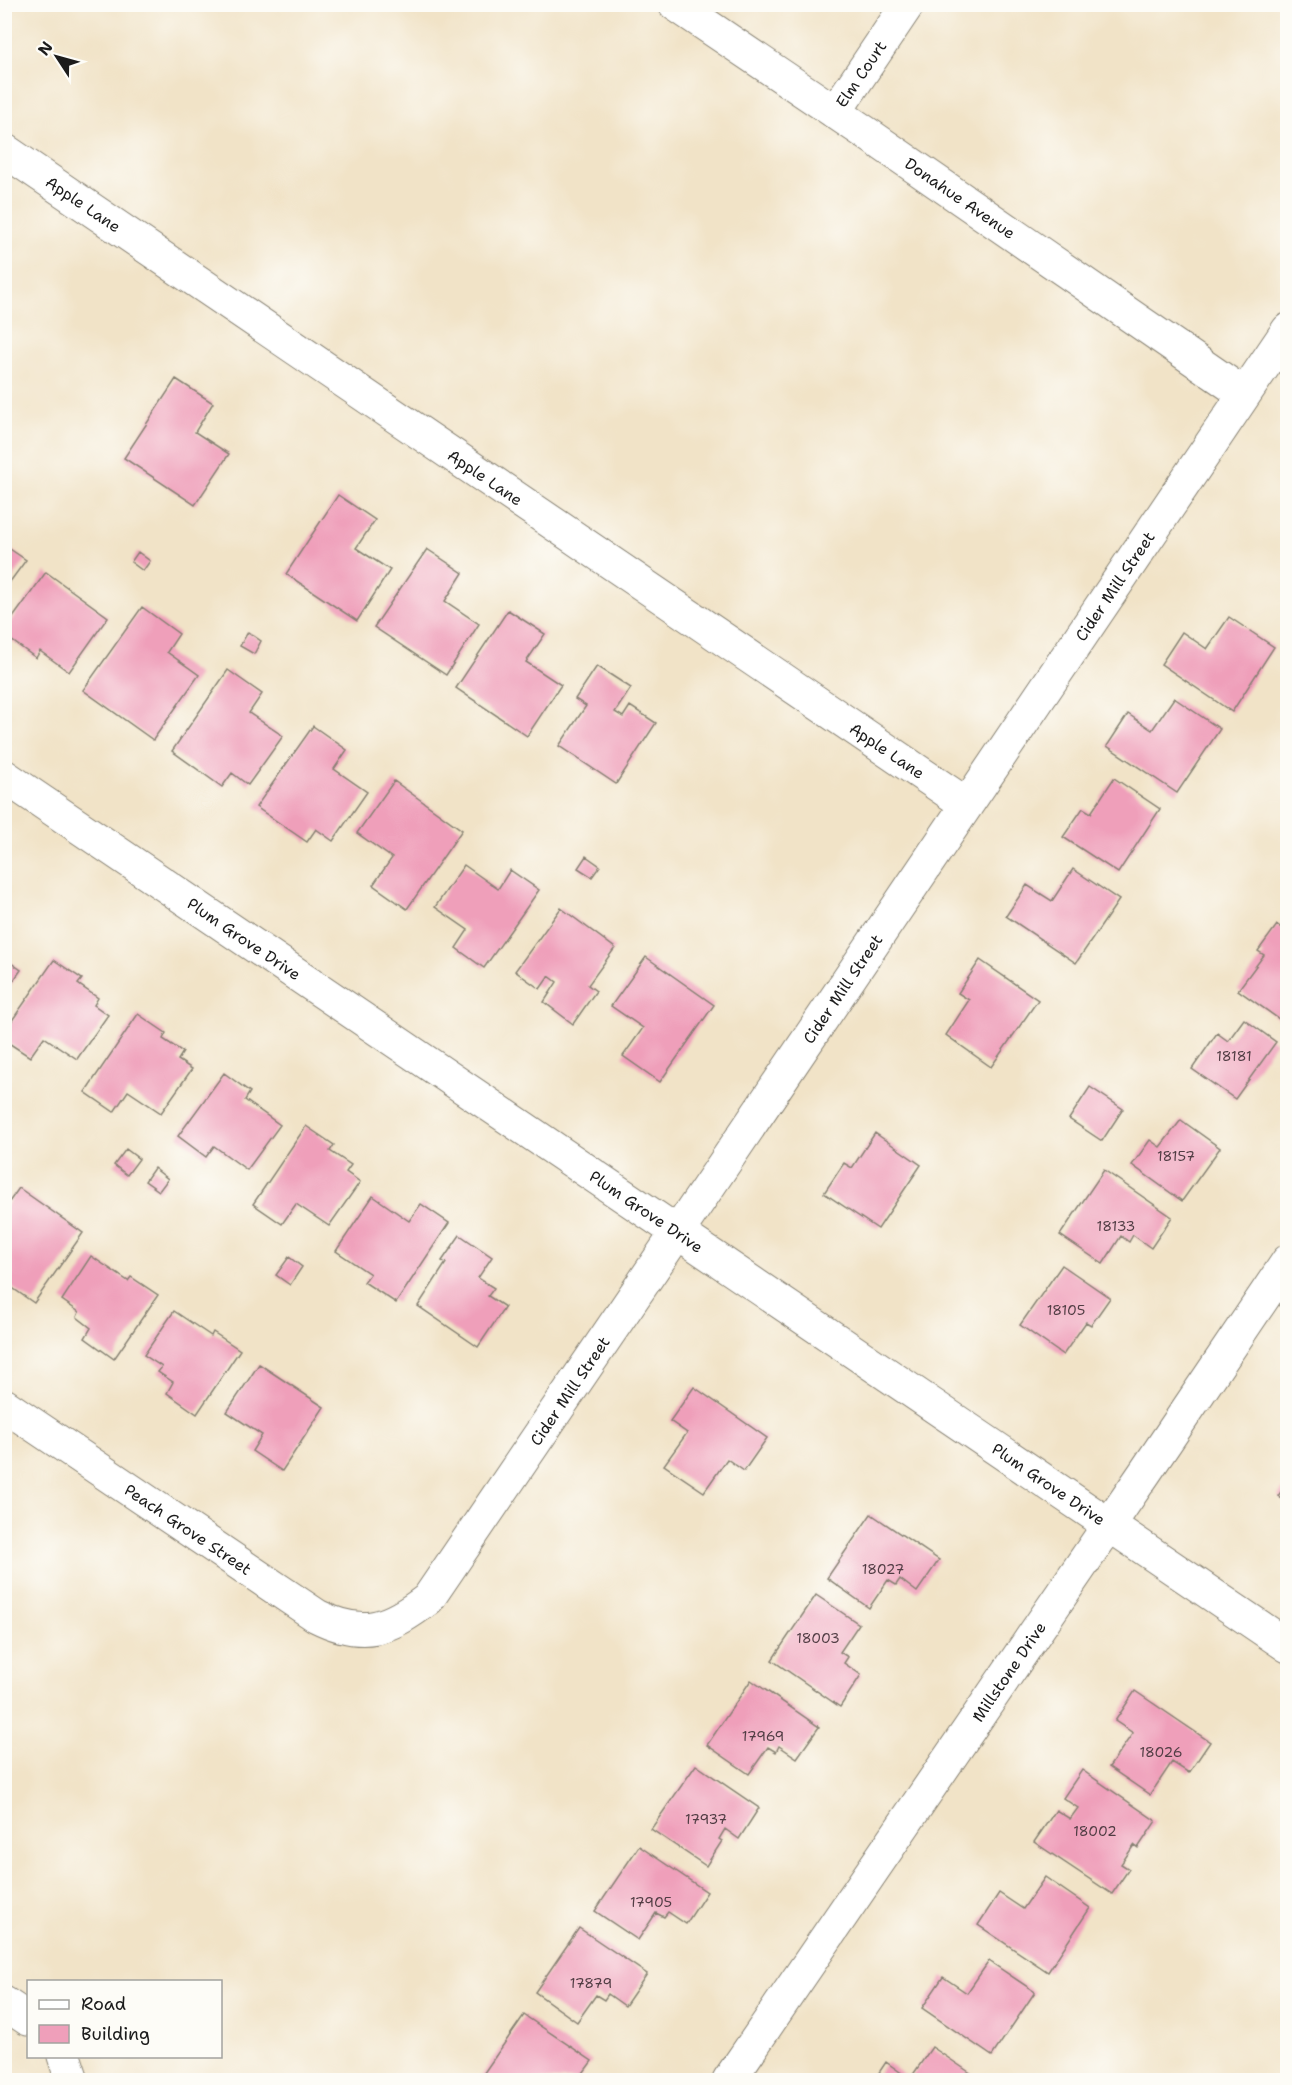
<svg xmlns="http://www.w3.org/2000/svg" width="1292" height="2085" viewBox="0 0 1292 2085" font-family="'Shantell Sans',sans-serif">
<rect width="100%" height="100%" fill="#fdfcf7"/>
<filter id="ink" filterUnits="userSpaceOnUse"><feTurbulence type="fractalNoise" baseFrequency=".0167" numOctaves="2"/><feDisplacementMap in="SourceGraphic" scale="12" xChannelSelector="R" yChannelSelector="G"/><feConvolveMatrix kernelMatrix="1 2 1 2 8 2 1 2 1" color-interpolation-filters="sRGB"/></filter>
<filter id="wash" filterUnits="userSpaceOnUse"><feTurbulence type="fractalNoise" baseFrequency=".008" numOctaves="4" result="noise"/><feDisplacementMap in="SourceGraphic" scale="24" xChannelSelector="R" yChannelSelector="G"/><feGaussianBlur stdDeviation="1.35" result="paint"/><feColorMatrix in="noise" values="0 0 0 0 0 0 0 0 0 0 0 0 0 0 0 0 0 1.4 0 .05"/><feComposite in="paint" operator="in"/></filter>
<g filter="url(#wash)">
<rect width="100%" height="100%" fill="#f1e3c7"/>
<g id="blocks">
<path fill="#ef9fba" d="M176,379L213,403L195,432L229,454L195,505L124,458Z
M338,495L375,520L356,548L390,570L357,621L286,574Z
M4,545L26,560L4,590Z
M427,549L463,573L445,601L479,624L446,675L374,627Z
M138,552L150,561L143,571L131,562Z
M46,572L108,617L69,672L40,651L36,658L4,635V630Z
M142,607L179,634L167,652L199,675L153,740L83,690Z
M508,610L545,634L526,662L561,685L527,736L456,688Z
M1229,617L1274,647L1232,712L1161,664L1182,632L1207,649Z
M248,632L261,641L254,654L240,646Z
M597,666L631,688L615,712L623,717L630,706L656,723L616,784L559,746L586,706L575,699Z
M228,670L262,694L249,713L283,736L248,785L232,773L222,787L172,751Z
M1174,698L1220,729L1177,793L1107,746L1128,714L1152,730Z
M313,726L347,750L334,769L367,792L333,841L316,829L307,842L256,807Z
M1114,778L1160,809L1118,873L1063,837L1083,808L1091,813Z
M394,781L462,830L407,909L373,885L392,858L357,833Z
M586,856L600,866L592,877L578,868Z
M464,865L498,889L510,870L539,890L484,968L456,948L468,930L435,907Z
M1073,869L1119,900L1076,963L1006,916L1027,885L1052,901Z
M561,908L615,948L588,985L596,991L573,1024L544,1002L557,982L549,976L540,989L515,971Z
M1277,925L1288,932V1022L1286,1024L1238,990L1264,955L1258,951Z
M646,957L714,1005L660,1082L623,1056L643,1028L611,1006Z
M4,958L21,970L4,994Z
M54,960L82,979L78,984L98,998L94,1005L108,1015L77,1059L44,1037L30,1057L4,1040V1032Z
M980,960L1038,1000L991,1067L946,1035L969,1000L958,993Z
M138,1014L166,1033L163,1039L183,1052L178,1060L192,1069L161,1113L128,1091L114,1112L85,1092Z
M1244,1019L1276,1042L1235,1099L1192,1069L1217,1033L1228,1041Z
M224,1073L250,1092L245,1100L280,1125L247,1170L214,1146L206,1157L178,1136Z
M1090,1087L1123,1109L1102,1141L1069,1119Z
M1181,1120L1220,1148L1182,1201L1132,1165L1150,1140L1160,1147Z
M306,1126L334,1145L330,1151L351,1165L346,1172L360,1182L329,1226L296,1204L282,1224L253,1204Z
M875,1133L921,1165L878,1229L824,1193L844,1163L852,1168Z
M126,1149L139,1159L127,1175L114,1165Z
M154,1168L168,1179L159,1191L145,1181Z
M1104,1170L1172,1217L1151,1248L1133,1235L1129,1242L1121,1236L1103,1264L1060,1235Z
M19,1188L83,1233L34,1303L4,1282L12,1272L4,1267V1209Z
M373,1196L409,1221L421,1204L449,1223L396,1303L364,1282L370,1274L336,1251Z
M460,1235L492,1257L478,1278L494,1288L488,1296L505,1307L478,1347L418,1306L446,1263L442,1261Z
M91,1256L128,1281L131,1277L158,1295L114,1359L85,1338L91,1328L77,1317L79,1312L62,1300Z
M289,1257L302,1267L290,1285L276,1275Z
M1062,1265L1110,1298L1091,1325L1086,1322L1063,1355L1020,1325Z
M174,1311L211,1336L213,1332L240,1350L197,1414L167,1393L173,1382L158,1372L162,1367L144,1355Z
M259,1364L324,1407L282,1471L252,1451L262,1435L227,1412Z
M694,1387L767,1438L744,1471L727,1459L704,1492L664,1465L687,1433L670,1421Z
M1288,1482V1503L1278,1496Z
M871,1514L939,1560L917,1592L900,1579L896,1585L888,1580L869,1608L827,1578Z
M816,1595L859,1624L840,1652L848,1657L844,1663L861,1675L840,1707L772,1660Z
M751,1680L819,1727L797,1758L779,1746L776,1752L768,1747L749,1774L707,1745Z
M1135,1691L1210,1742L1189,1773L1172,1762L1150,1795L1109,1767L1133,1733L1115,1721Z
M696,1765L759,1808L739,1839L725,1829L719,1839L722,1841L706,1866L651,1829Z
M1082,1770L1156,1821L1138,1848L1134,1845L1121,1864L1129,1869L1112,1894L1034,1842L1056,1810L1070,1819L1078,1808L1063,1798Z
M639,1846L707,1892L686,1924L668,1912L664,1917L656,1913L638,1940L595,1911Z
M1045,1877L1090,1908L1048,1972L978,1925L999,1893L1023,1909Z
M579,1928L647,1974L625,2006L608,1994L604,2000L596,1995L577,2022L535,1992Z
M989,1961L1035,1992L992,2056L922,2008L943,1977L967,1993Z
M524,2015L592,2061L578,2080H479Z
M932,2047L978,2078L976,2080H874L886,2062L910,2079Z"/>
</g>
</g>
<g filter="url(#ink)">
<use href="#blocks" fill-opacity="0" stroke="#868072" stroke-width="1.5"/>
<g fill="none" stroke-linecap="round" stroke-linejoin="round">
<g stroke="#868072" stroke-width="35">
<g id="minor">
<path id="s1" d="M675,4L872,137L1244,394"/>
<path id="s2" d="M835,112L908,4"/>
<path id="s3" d="M4,150L966,804"/>
<path id="s4" d="M4,776L1288,1646"/>
<path id="s5" d="M4,1405L317,1616C363,1639 389,1629 428,1599L713,1180L1288,330"/>
<path d="M4,2003L28,2019"/>
<path d="M64,2056L72,2080"/>
<path id="s6" d="M729,2080L1146,1471L1288,1261"/>
</g>
</g>
<use href="#minor" stroke="#fff" stroke-width="33"/>
</g>
</g>
<g text-anchor="middle" stroke-width="4.5" stroke-linejoin="round" paint-order="stroke">
<g font-size="14" fill="#513d44">
<text x="1234" y="1061">18181</text>
<text x="1176" y="1161">18157</text>
<text x="1116" y="1231">18133</text>
<text x="1066" y="1315">18105</text>
<text x="883" y="1574">18027</text>
<text x="818" y="1643">18003</text>
<text x="763" y="1741">17969</text>
<text x="1161" y="1757">18026</text>
<text x="706" y="1824">17937</text>
<text x="1095" y="1836">18002</text>
<text x="651" y="1907">17905</text>
<text x="591" y="1988">17879</text>
</g>
<g font-size="16" fill="#1c1c1c" stroke="#fdfcf7">
<text dy="6" stroke="none"><textPath href="#s2" startOffset="46">Elm Court</textPath></text>
<text dy="6" stroke="none"><textPath href="#s1" startOffset="345">Donahue Avenue</textPath></text>
<text dy="6" stroke="none"><textPath href="#s3" startOffset="96">Apple Lane</textPath></text>
<text dy="6" stroke="none"><textPath href="#s3" startOffset="582">Apple Lane</textPath></text>
<text dy="6" stroke="none"><textPath href="#s5" startOffset="1722">Cider Mill Street</textPath></text>
<text dy="6" stroke="none"><textPath href="#s3" startOffset="1068">Apple Lane</textPath></text>
<text dy="6" stroke="none"><textPath href="#s4" startOffset="290">Plum Grove Drive</textPath></text>
<text dy="6" stroke="none"><textPath href="#s5" startOffset="1236">Cider Mill Street</textPath></text>
<text dy="6" stroke="none"><textPath href="#s4" startOffset="776">Plum Grove Drive</textPath></text>
<text dy="6" stroke="none"><textPath href="#s5" startOffset="750">Cider Mill Street</textPath></text>
<text dy="6" stroke="none"><textPath href="#s4" startOffset="1262">Plum Grove Drive</textPath></text>
<text dy="6" stroke="none"><textPath href="#s5" startOffset="222">Peach Grove Street</textPath></text>
<text dy="6" stroke="none"><textPath href="#s6" startOffset="495">Millstone Drive</textPath></text>
</g>
</g>
<rect width="1292" height="2085" fill="none" stroke="#fdfcf7" stroke-width="24"/>
<rect x="27" y="1980" width="195" height="78" fill="#fdfcf7" stroke="#a3a29f" stroke-width="1.5"/>
<rect x="39" y="2000" width="30" height="9" fill="#ffffff" stroke="#a3a29f" stroke-width="1.5"/>
<text x="81" y="2010" font-size="18" fill="#1c1c1c">Road</text>
<rect x="39" y="2025" width="30" height="18" fill="#ef9fba" stroke="#a3a29f" stroke-width="1.5"/>
<text x="81" y="2040" font-size="18" fill="#1c1c1c">Building</text>
<g transform="translate(57 57) rotate(306)" stroke="#fdfcf7" stroke-width="4.5" paint-order="stroke">
<path d="M0-4.5L10 22L0 15L-10 22Z" fill="#1c1c1c"/>
<text y="-9" font-size="16" font-weight="bold" text-anchor="middle" fill="#1c1c1c">N</text>
</g>
</svg>
